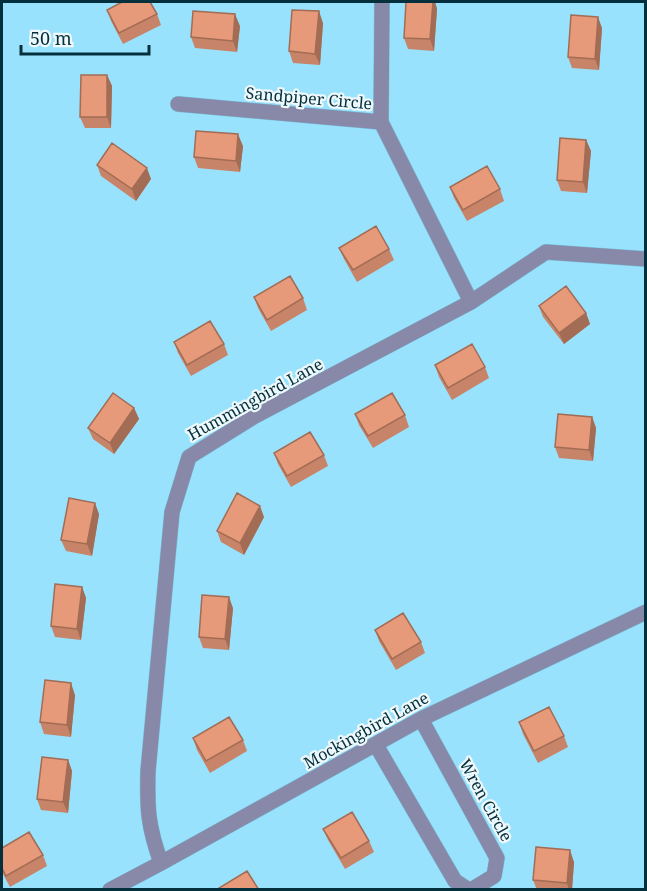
<svg xmlns="http://www.w3.org/2000/svg" width="647" height="891" viewBox="0 0 647 891" font-family="'Noto Serif',serif">
<rect width="100%" height="100%" fill="#98e2fe"/>
<g fill="none" stroke-linecap="round" stroke-linejoin="round">
<g stroke="#7abed8" stroke-width="16">
<path id="minor" d="M178,104L381,122L471,302
M381,122L382,2
M421,719L497,858L494,876L471,890
M376,745L455,881L469,890
M161,863C148,826 147,810 148,771L172,512L189,457L255,416L471,302L546,252L646,259
M110,890L161,863L421,719L646,612"/>
</g>
<use href="#minor" stroke="#8889a8" stroke-width="15"/>
</g>
<path fill="#c78468" d="M406,2H435L437,9L434,51L408,49L404,38Z
M107,10L157,14L161,25L123,44L111,21Z
M323,23L320,65L293,63L289,51Z
M240,26L237,52L195,48L191,37Z
M602,28L599,70L572,68L568,57Z
M107,75L112,86L111,128H85L80,117Z
M586,140L591,151L587,193L561,191L557,180Z
M243,146L240,172L198,168L194,157Z
M97,165L151,179L136,201L101,176Z
M450,187L500,189L504,201L467,221L454,198Z
M339,248L389,249L394,260L357,282L344,259Z
M254,297L303,298L307,310L271,331L258,308Z
M539,306L586,313L590,324L564,344L543,317Z
M174,342L224,344L228,355L191,376L178,353Z
M435,365L485,367L489,378L452,400L439,377Z
M134,408L139,419L114,454L93,439L88,428Z
M355,414L405,415L409,427L373,448L359,425Z
M592,417L596,428L593,461L559,458L555,447Z
M274,453L324,455L328,466L291,487L278,464Z
M99,514L92,556L66,551L61,540Z
M264,517L244,555L221,542L217,531Z
M82,587L86,598L81,640L55,637L51,626Z
M233,608L229,650L203,648L199,637Z
M375,630L421,642L425,653L396,670L379,641Z
M75,695L71,737L44,734L40,722Z
M519,722L564,736L568,747L538,763L523,734Z
M193,738L243,740L247,751L210,773L197,750Z
M68,760L72,771L68,813L41,810L37,799Z
M323,829L369,841L374,852L345,869L328,840Z
M2,848L43,855L47,866L10,887L2,872Z
M574,862L572,890H537L533,880Z"/>
<path fill="#a26c55" d="M433,2H435L437,9L434,51L430,39Z
M319,11L323,23L320,65L315,54Z
M235,14L240,26L237,52L233,41Z
M598,17L602,28L599,70L595,59Z
M107,75L112,86L111,128L107,117Z
M238,134L243,146L240,172L236,161Z
M586,140L591,151L587,193L583,182Z
M147,168L151,179L136,201L132,189Z
M586,313L590,324L564,344L559,333Z
M134,408L139,419L114,454L110,443Z
M592,417L596,428L593,461L589,450Z
M95,503L99,514L92,556L87,544Z
M260,506L264,517L244,555L240,543Z
M82,587L86,598L81,640L77,629Z
M229,597L233,608L229,650L225,639Z
M71,683L75,695L71,737L67,725Z
M68,760L72,771L68,813L63,802Z
M570,850L574,862L572,890H569L567,883Z"/>
<path fill="#e79a79" stroke="#a26c55" stroke-width="1.5" d="M122,2H150L157,14L119,33L107,10Z
M406,2H433L430,39L404,38Z
M292,10L319,11L315,54L289,51Z
M193,11L235,14L233,41L191,37Z
M571,15L598,17L595,59L568,57Z
M81,75H107V117H80Z
M196,131L238,134L236,161L194,157Z
M560,138L586,140L583,182L557,180Z
M112,143L147,168L132,189L97,165Z
M487,166L500,189L463,210L450,187Z
M376,226L389,249L353,270L339,248Z
M290,276L303,298L267,320L254,297Z
M566,286L586,313L559,333L539,306Z
M210,321L224,344L187,365L174,342Z
M472,344L485,367L448,388L435,365Z
M113,393L134,408L110,443L88,428Z
M392,393L405,415L368,436L355,414Z
M558,414L592,417L589,450L555,447Z
M310,432L324,455L287,476L274,453Z
M237,493L260,506L240,543L217,531Z
M69,498L95,503L87,544L61,540Z
M55,584L82,587L77,629L51,626Z
M202,595L229,597L225,639L199,637Z
M403,613L421,642L392,659L375,630Z
M45,680L71,683L67,725L40,722Z
M549,707L564,736L534,751L519,722Z
M229,717L243,740L206,761L193,738Z
M42,757L68,760L63,802L37,799Z
M352,812L369,841L341,858L323,829Z
M29,832L43,855L6,876L2,868V848Z
M536,847L570,850L567,883L533,880Z
M247,871L259,890H220L219,888Z"/>
<g text-anchor="middle" stroke-width="4.5" stroke-linejoin="round" paint-order="stroke">
<g font-size="16" fill="#04303e" stroke="#eff8fb">
<text transform="translate(309 98) rotate(5)" y="6">Sandpiper Circle</text>
<text transform="translate(255 399) rotate(-29)" y="6">Hummingbird Lane</text>
<text transform="translate(366 730) rotate(-29)" y="6">Mockingbird Lane</text>
<text transform="translate(486 800) rotate(61)" y="6">Wren Circle</text>
</g>
</g>
<rect width="647" height="891" fill="none" stroke="#04303e" stroke-width="6"/>
<path d="M21 45v9h128v-9" fill="none" stroke="#04303e" stroke-width="3"/>
<text x="30" y="45" font-size="18" fill="#04303e" stroke="#eff8fb" stroke-width="4.5" paint-order="stroke">50 m</text>
</svg>
